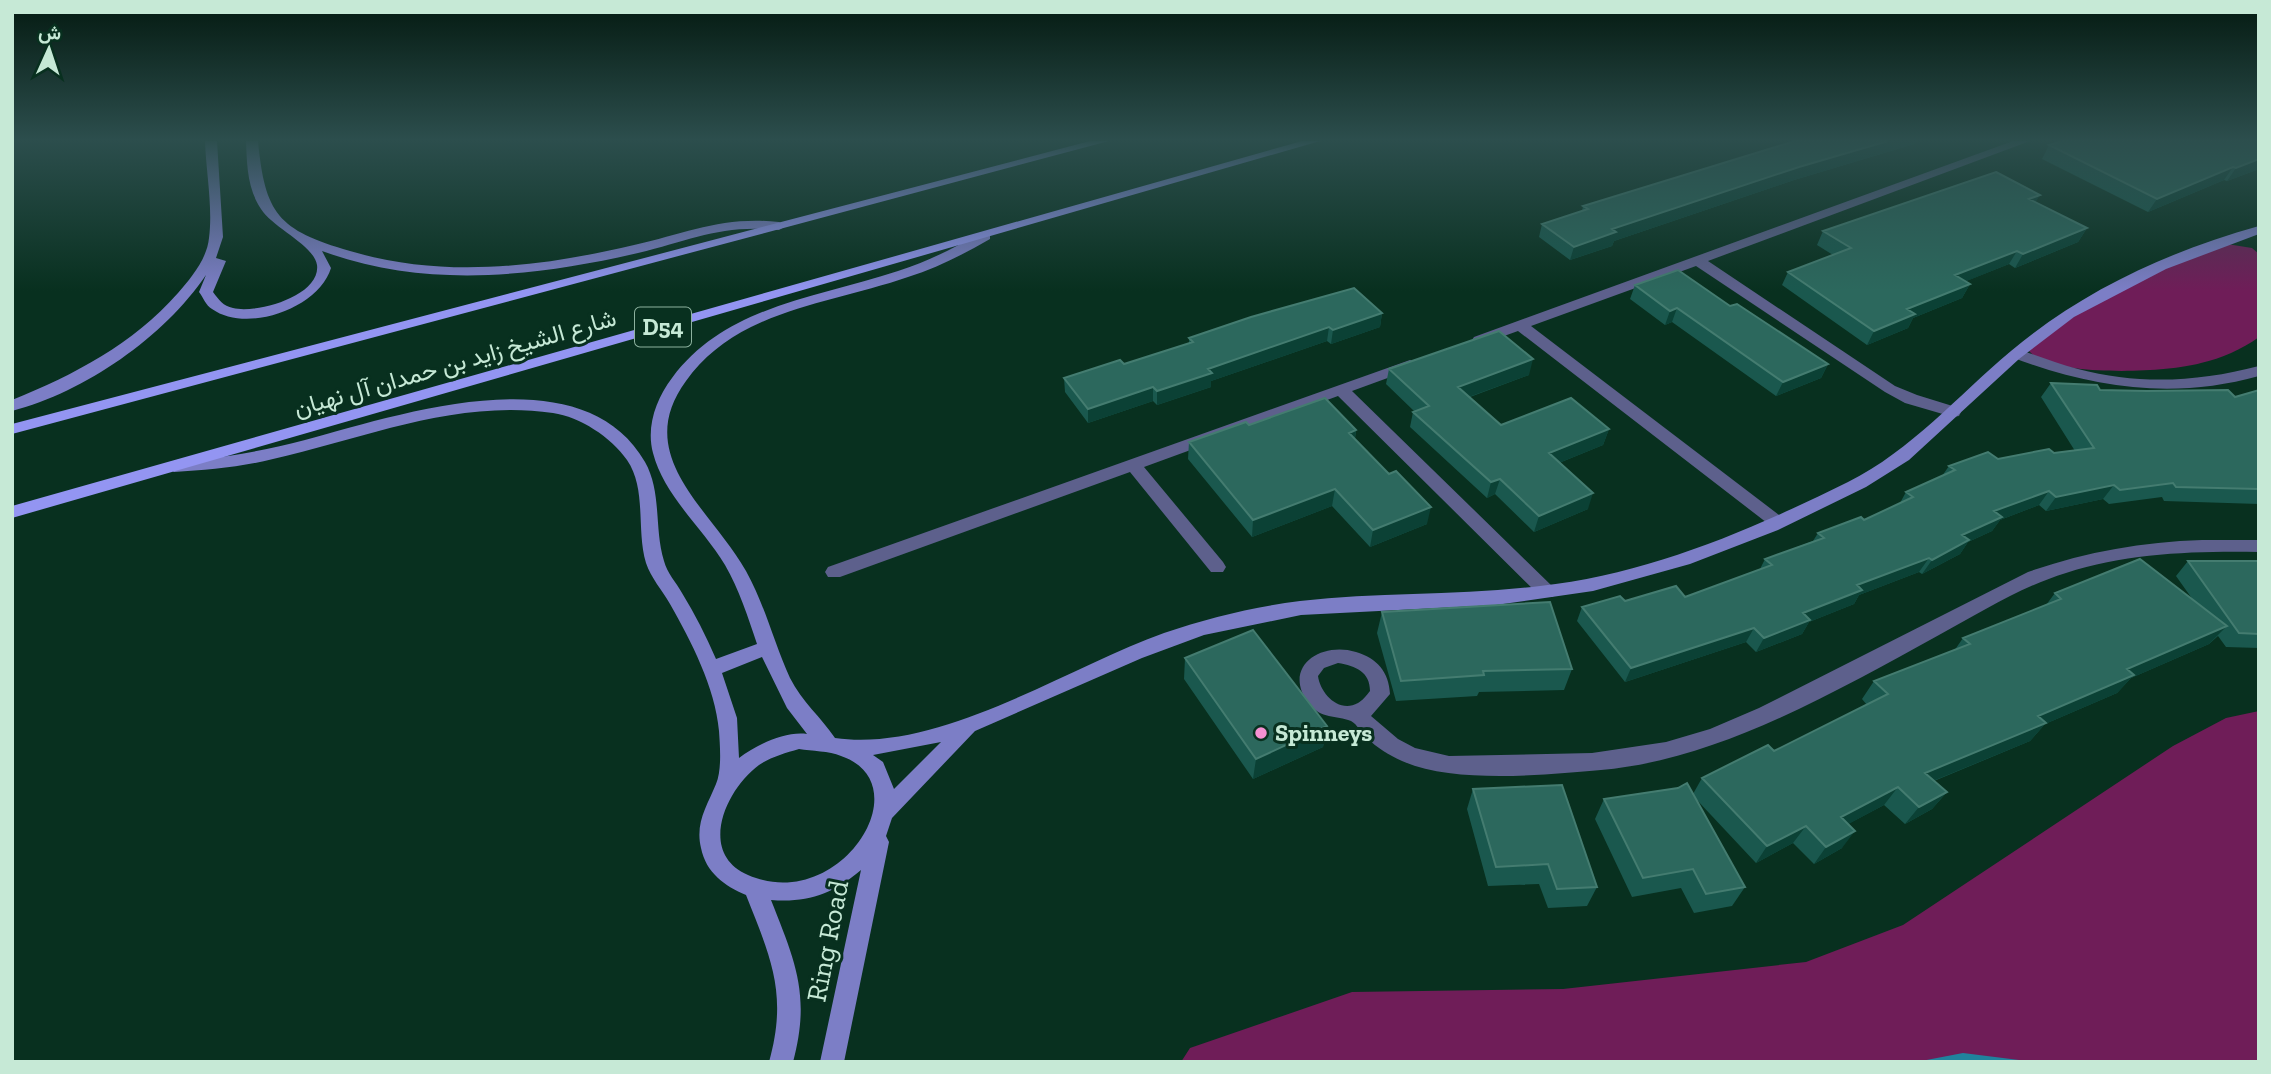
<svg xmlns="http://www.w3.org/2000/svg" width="2271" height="1074" viewBox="0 0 2271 1074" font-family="'Zilla Slab',Vazirmatn,serif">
<rect width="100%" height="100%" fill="#08301f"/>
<path fill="#6f1d58" d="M2227,244L2252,248L2259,254V337C2241,350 2222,358 2201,363C2164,373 2075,375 2040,360C2036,358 2031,353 2028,350C2086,303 2156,267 2227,244Z
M2259,711V1062H1181L1190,1048L1352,992L1563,989L1806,962L1903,925L2173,746L2226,718Z"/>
<path fill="#20829d" d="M1963,1053L2019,1060L2023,1062H1916Z"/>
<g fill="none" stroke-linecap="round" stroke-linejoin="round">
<path fill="#5d608c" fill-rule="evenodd" d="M2013,141H2030L1708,261L1895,386L1917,395L1959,408L1961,412L1959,416L1953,417L1905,403L1885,392L1696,266L1531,326L1783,518L1786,522L1783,526H1771L1518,331L1479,345L1472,340L1474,337Z
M2016,349C2037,355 2057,364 2078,369C2139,385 2198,382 2259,366V376C2173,400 2093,388 2011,357L2008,354Z
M1410,360L1415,362L1418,365L1415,368L1352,391L1553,587L1556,592L1553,597H1541L1338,396L1144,467L1223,562L1226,567L1223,572H1211L1130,472L840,577H828L825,572L828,567Z
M2202,540H2259V552C2194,551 2128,553 2066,573C2020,587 1980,613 1939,635C1837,691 1718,760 1601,770C1544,775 1454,784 1402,761C1389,755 1377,748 1367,738C1362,734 1357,724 1351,721C1336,715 1321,719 1309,704C1281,667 1321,641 1356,652C1377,658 1389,672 1390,694L1371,716L1398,739L1415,748L1449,756L1592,753L1666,742L1710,729L1759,708L2028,572C2085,552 2141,542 2202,540ZM1338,663C1356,666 1370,672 1370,691C1367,695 1362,701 1358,703C1339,714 1320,693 1318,676L1324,668Z"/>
<path fill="#7c7ec6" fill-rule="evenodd" d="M205,141H217L223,237L216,258L226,261L213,292C219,300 223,306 233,308C256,314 321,296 317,265C314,245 273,228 261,209C247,188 247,164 246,141H258C265,214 278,230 350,251C443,279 541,267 634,245C688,233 722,216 779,222L786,226L779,230C721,224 692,240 638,253C534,277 425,289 322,251L331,268C319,308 247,334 212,309C206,306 203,297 199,292L206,275C164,337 85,392 12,411V400C74,375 133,344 178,293C191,278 207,259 209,238C213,207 206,172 205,141Z
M2259,226V234L2166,269L2074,317L2019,359L1909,460L1866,487L1778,530L1690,564L1593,591L1496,605L1301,615L1204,635L1142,658L975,731L892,818L886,836L889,842L844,1062H820L861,870C833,894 807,903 771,900C795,961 811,995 793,1062H769C788,994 771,958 746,895C725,886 706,873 701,848C695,823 707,806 716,784C722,770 720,746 719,731C715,687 691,641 670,604C662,590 651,578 646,563C636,530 647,489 627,460C611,437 580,417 553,413C456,399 366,438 273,459C241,467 207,470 174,472L166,466C172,457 190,460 200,459C236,456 270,449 305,440C399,415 582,352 645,462C662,492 654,529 664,561C667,573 676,582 682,593C695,614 706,636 716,659L757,644C748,617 739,589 725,565C703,528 664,496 653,453C646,427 656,399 672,378C726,305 817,298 898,271C927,262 954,248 980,233H990V239C964,254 937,268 908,277C856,295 800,303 751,327C725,340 703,357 686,381C631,456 711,509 746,571C765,605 774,643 790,678C802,702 821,717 835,738C940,753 1066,668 1164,633C1208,618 1253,607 1300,601C1380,592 1460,596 1540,586C1649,574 1751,530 1848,482C1912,450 1957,396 2011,351C2082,291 2169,251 2259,226ZM762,657L787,708L807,734C785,731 756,745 739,758L737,718L722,673ZM941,742L894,789L883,762L873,755ZM799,749C812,751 829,751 841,756C923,784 839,915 748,875C697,853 726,789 759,765C771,757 785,753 799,749Z"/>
<path fill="#9395f2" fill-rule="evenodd" d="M1090,141H1109L12,434V424Z
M1302,141H1320L12,518V506Z"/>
</g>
<path fill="#1a584e" d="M1795,141H1917L1915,142L1914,144L1794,180L1614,241L1612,246L1570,260L1539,237L1542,224L1582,211L1583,206Z
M2259,141V169L2227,181L2224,180L2148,212L2042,159L2049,145Z
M2036,202L2087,228L2078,242L2015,268L2009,264L1966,281L1970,284L1962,298L1913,318L1908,328L1867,345L1782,285L1788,272L1833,255L1817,245L1823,231Z
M1635,285L1730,306L1828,364L1821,378L1776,396L1672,322L1665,325L1630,299Z
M1382,313L1380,327L1331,344L1327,341L1211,381V387L1157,405L1153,401L1088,423L1065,392L1064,378L1124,364L1189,343V338Z
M1389,369L1529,375L1470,397L1501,425L1609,429L1603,445L1559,463L1588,509L1534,532L1495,494L1487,498L1410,427L1413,412L1414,411L1386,384Z
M2051,383L2100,390L2235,397L2259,390V504L2164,501L2162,497L2109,504L2103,499L2046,511L2039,505L2000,520L1992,531L1968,542L1960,554L1922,574L1919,572L1859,595L1854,604L1809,622L1802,634L1756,652L1746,642L1625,682L1577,621L1582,607L1625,601L1685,597L1760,569L1765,559L1813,541L1818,533L1864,520L1900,503L1906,492L1942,476L1949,466L2075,451L2041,397Z
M1249,425L1356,430L1355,439L1427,524L1370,547L1332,506L1252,537L1188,459L1189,442Z
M2188,561H2259V648L2226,647L2218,636L2209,644L2131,678L2117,693L2045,724L2030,741L1934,781L1947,792L1932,809L1905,824L1884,805L1848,824L1842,848L1814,864L1793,843L1756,863L1696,799L1745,887L1732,906L1694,913L1681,888L1632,897L1595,819L1604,799L1693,794L1702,778L1774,751L1867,705L1862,699L1874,681L1954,651L1963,638L2046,605L2055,593L2193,600L2176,576Z
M1382,612L1572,669L1564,690L1479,692L1477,696L1396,701L1377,633Z
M1185,658L1327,726L1323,747L1253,779L1184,679Z
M1473,789L1597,887L1587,906L1548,908L1539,884L1488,886L1467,809Z"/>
<path fill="#0b4135" d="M1888,141H1917L1915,142L1914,144L1794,180L1614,241L1612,246L1570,260L1574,247L1612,229L1799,167Z
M2259,159V169L2227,181L2236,168Z
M2233,167L2224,180L2148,212L2157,199Z
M2040,195L2032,208L2029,199Z
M2087,228L2078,242L2015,268L2023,254Z
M2017,251L2009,264L1947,289L1955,275Z
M1970,284L1962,298L1913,318L1908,328L1867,345L1874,331L1907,309Z
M1677,308L1672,322L1665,325L1670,311Z
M1382,313L1380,327L1331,344L1333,330Z
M1329,327L1327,341L1211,381V387L1157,405V391L1208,369Z
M1533,359L1529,375L1455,402L1458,387Z
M1828,364L1821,378L1776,396L1783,382Z
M1153,387V401L1088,423V409Z
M1609,429L1603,445L1544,469L1549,453Z
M1356,430L1353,447L1349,433Z
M1500,479L1495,494L1487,498L1491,482Z
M2114,485L2103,499L2046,511L2056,497Z
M1335,489L1332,506L1252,537L1253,520Z
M2049,491L2039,505L2000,520L1992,531L1968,542L1960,554L1922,574L1932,560L1994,511Z
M1593,493L1588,509L1534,532L1539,516Z
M1431,507L1427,524L1370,547L1373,530Z
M1929,558L1919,572L1859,595L1854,604L1809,622L1802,634L1756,652L1764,638L1803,613L1857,585Z
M2227,626L2209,644L2131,678L2117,693L2045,724L2030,741L1911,790L1925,773L2038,716L2127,669Z
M1754,628L1746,642L1625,682L1631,668Z
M1327,726L1323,747L1253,779L1256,759Z
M1898,787L1884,805L1828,835L1841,817Z
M1947,792L1932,809L1905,824L1919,807Z
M1806,826L1793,843L1756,863L1767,846Z
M1855,831L1842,848L1814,864L1826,847Z"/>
<path fill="#2c685d" stroke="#447c70" stroke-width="2" d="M1795,141H1888L1799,167L1612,229L1616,232L1574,247L1542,224L1588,209L1583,206Z
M2062,141H2259V159L2236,168L2233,167L2157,199L2049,145Z
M1996,172L2040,195L2029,199L2087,228L2023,254L2017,251L1955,275L1970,284L1907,309L1915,314L1874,331L1788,272L1851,248L1823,231Z
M1678,270L1730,306L1737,304L1828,364L1783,382L1677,308L1670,311L1635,285Z
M1354,288L1382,313L1333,330L1329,327L1208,369L1212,373L1157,391L1153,387L1088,409L1064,378L1120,360L1124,364L1193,342L1189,338L1251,317Z
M1499,331L1533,359L1458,387L1501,425L1571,398L1609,429L1549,453L1593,493L1539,516L1500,479L1491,482L1413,412L1429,406L1389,369Z
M2051,383L2097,385L2100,390L2147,391L2228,390L2235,397L2259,390V489L2176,487L2173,483L2120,490L2114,485L2056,497L2049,491L1994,511L2002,517L1962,535L1969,540L1932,560L1929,558L1857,585L1862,590L1803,613L1810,620L1764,638L1754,628L1631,668L1582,607L1620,596L1625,601L1676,586L1685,597L1772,565L1765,559L1824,538L1818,533L1861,517L1864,520L1913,497L1906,492L1955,470L1949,466L1988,452L1998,459L2049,449L2054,453L2094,448Z
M1325,398L1356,430L1349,433L1389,474L1396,471L1431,507L1373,530L1335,489L1253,520L1189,442L1246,422L1249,425Z
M2140,559L2227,626L2127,669L2134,675L2038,716L2046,723L1925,773L1947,792L1919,807L1898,787L1841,817L1855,831L1826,847L1806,826L1767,846L1702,778L1768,745L1774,751L1888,694L1874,681L1970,644L1963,638L2061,599L2055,593Z
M2188,561H2259V634L2239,633Z
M1550,602L1572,669L1483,671L1484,675L1401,681L1382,612Z
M1253,630L1327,726L1256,759L1185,658Z
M1687,783L1745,887L1706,894L1693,869L1643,878L1604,799L1678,788Z
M1562,785L1597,887L1557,889L1548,864L1496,867L1473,789Z"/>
<linearGradient id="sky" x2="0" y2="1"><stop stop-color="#041a11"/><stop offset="0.48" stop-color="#2c4e4d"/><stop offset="1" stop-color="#2c4e4d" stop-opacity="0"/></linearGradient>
<rect width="2271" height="291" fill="url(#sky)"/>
<circle fill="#f591d2" stroke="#08301f" stroke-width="2.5" cx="1261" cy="733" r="7"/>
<g text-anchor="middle" stroke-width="6" stroke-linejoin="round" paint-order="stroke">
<rect fill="#08301f" stroke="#8db29f" stroke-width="2" x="635" y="307.5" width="56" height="39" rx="5"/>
<g font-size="23" font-weight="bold" fill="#c6e9d6">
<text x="663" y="335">D54</text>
</g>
<g font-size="24" fill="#c6e9d6" stroke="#08301f">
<text transform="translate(455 363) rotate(-16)" y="8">شارع الشيخ زايد بن حمدان آل نهيان</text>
</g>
<g font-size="24" font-weight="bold" fill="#c6e9d6" stroke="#08301f" text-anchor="start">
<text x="1275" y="741">Spinneys</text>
</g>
<g font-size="28" fill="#c6e9d6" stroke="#08301f">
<text transform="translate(827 941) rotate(-79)" y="10">Ring Road</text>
</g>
</g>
<rect width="2271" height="1074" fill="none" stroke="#c6e9d6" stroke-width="28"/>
<g transform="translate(49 49) rotate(3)" stroke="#08301f" stroke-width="5" paint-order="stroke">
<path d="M0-5L12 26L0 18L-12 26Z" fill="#c6e9d6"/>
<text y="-10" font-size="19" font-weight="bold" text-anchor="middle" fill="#c6e9d6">ش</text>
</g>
</svg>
